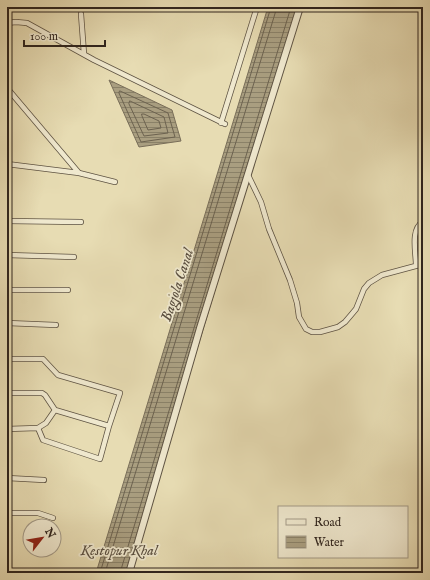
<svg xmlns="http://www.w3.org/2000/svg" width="430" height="580" viewBox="0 0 430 580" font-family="'IM FELL English',serif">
<defs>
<pattern id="water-rules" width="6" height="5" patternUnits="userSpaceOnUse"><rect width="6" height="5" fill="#a99e80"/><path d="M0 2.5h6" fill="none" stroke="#8a8168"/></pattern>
</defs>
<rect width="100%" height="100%" fill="#e7dcb3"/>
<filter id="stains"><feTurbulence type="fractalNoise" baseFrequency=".005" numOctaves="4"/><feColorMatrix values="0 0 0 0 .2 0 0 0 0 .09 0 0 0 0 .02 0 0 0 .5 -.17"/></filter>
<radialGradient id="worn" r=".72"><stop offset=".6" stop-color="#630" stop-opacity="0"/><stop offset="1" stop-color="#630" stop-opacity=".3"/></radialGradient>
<path fill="url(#water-rules)" stroke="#796e59" d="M268,7H301L129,573H96Z
M109,80L172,110L181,141L139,147Z"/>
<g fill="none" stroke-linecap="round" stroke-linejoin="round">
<path stroke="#6c624f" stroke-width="1" d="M120,91L168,113L175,137L141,142L119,93Z
M130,101L164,117L168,133L144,136L129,104Z
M142,114H144L159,121L161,128L148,130L142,116Z
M100,573L271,7
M105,573L277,7
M120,573L291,7"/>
<g stroke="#5e5343" stroke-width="6">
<path id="minor" d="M81,14L84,54
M7,23L16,22L27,23L94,60L225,124
M7,88L79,173L115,182
M221,123L257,7
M7,164L79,173
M248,175L261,202L269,229L290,280L297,303L299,317L306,329L312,332H320L338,327L345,322L351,315L356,309L364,289L369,283L382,275L423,264
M7,221L81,222
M7,255L74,257
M416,265C416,253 410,229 423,222
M7,290H68
M7,323L56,325
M7,359H43L58,375L120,393L109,426L100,459L43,440L38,428
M7,393H42L45,395L55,410L109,426
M38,428L46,423L55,410
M7,429L38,428
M7,478L44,480
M7,513H38L53,518
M75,573H76"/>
</g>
<g stroke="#5e5343" stroke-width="8">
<path id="tertiary" d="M129,573L200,328L300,7"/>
</g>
<use href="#minor" stroke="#efe8ce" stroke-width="4.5"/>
<use href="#tertiary" stroke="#efe8ce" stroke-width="6"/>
</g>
<g text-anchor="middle" stroke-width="3.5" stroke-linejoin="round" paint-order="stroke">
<g font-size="15" font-style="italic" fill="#5a4f40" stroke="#efe8ce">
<text transform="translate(177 285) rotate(-72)" y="5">Bagjola Canal</text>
<text x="119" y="555">Kestopur Khal</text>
</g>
</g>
<rect width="430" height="580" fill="none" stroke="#e7dcb3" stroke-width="24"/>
<rect x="8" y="8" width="414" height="564" fill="none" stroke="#30251e" stroke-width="2"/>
<rect x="12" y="12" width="406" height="556" fill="none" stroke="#30251e"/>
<rect x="278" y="506" width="130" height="52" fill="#efe8ce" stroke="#a39a88"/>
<rect x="286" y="519" width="20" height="6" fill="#efe8ce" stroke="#a39a88"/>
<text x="314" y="526" font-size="12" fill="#30251e">Road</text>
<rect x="286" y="536" width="20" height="12" fill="url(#water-rules)" stroke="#a39a88"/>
<text x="314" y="546" font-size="12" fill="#30251e">Water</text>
<g transform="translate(42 538) rotate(59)"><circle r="19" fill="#efe8ce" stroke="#a39a88"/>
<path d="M0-3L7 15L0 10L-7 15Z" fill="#8f2418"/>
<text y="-6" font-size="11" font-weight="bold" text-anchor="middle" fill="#30251e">N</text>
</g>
<path d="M24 40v6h81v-6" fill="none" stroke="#30251e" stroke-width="2"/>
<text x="30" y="40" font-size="12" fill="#30251e" stroke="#efe8ce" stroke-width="3" paint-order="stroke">100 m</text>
<rect width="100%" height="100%" filter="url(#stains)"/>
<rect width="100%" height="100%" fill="url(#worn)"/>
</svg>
